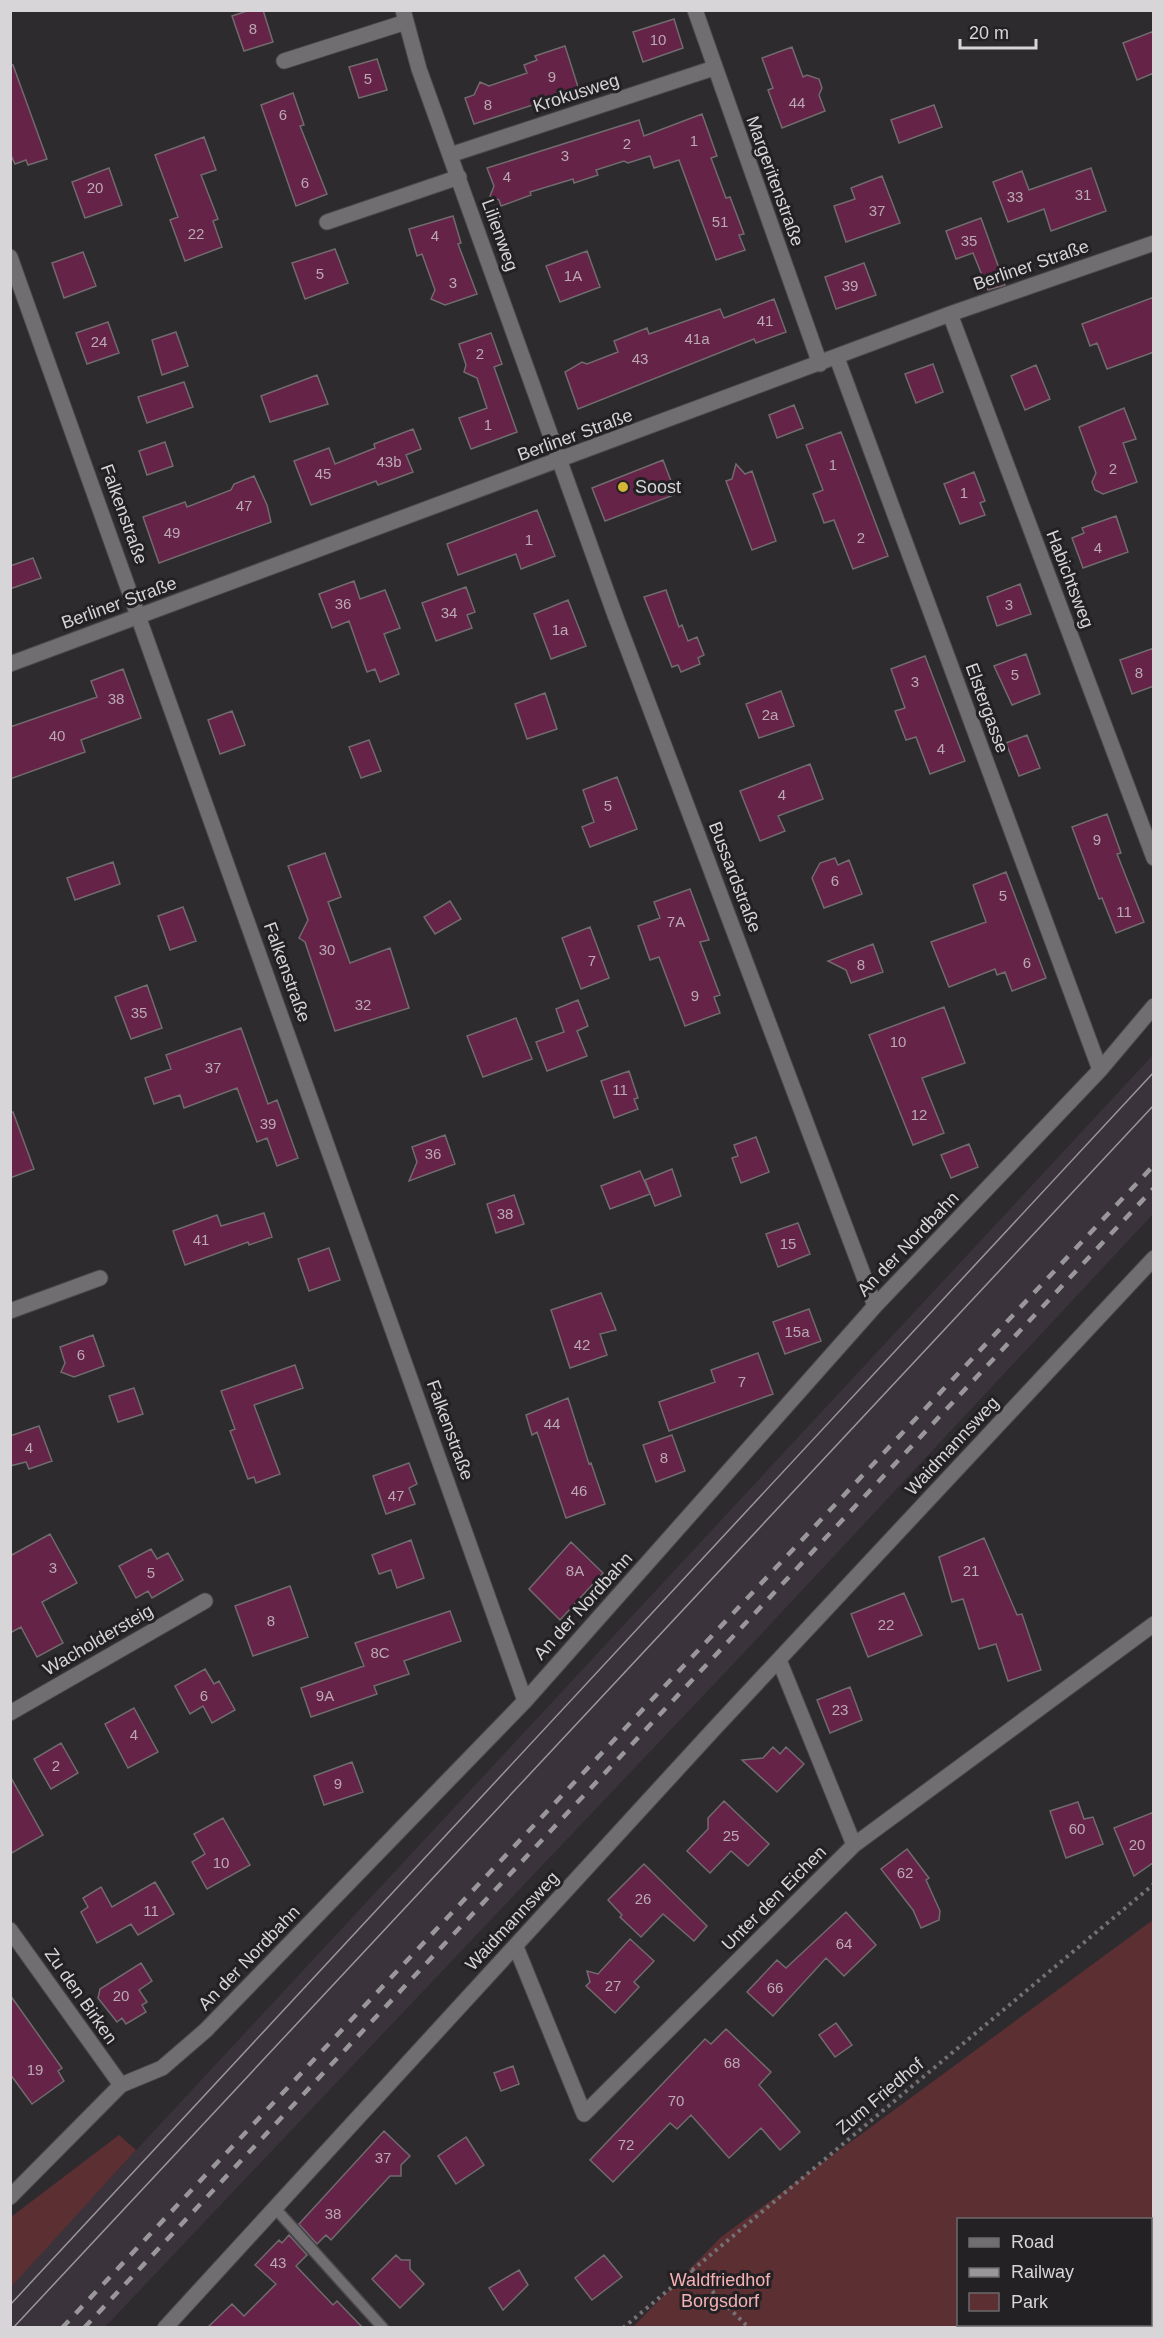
<svg xmlns="http://www.w3.org/2000/svg" width="1164" height="2338" viewBox="0 0 1164 2338" font-family="Arial,sans-serif">
<rect width="100%" height="100%" fill="#2d2b2e"/>
<path fill="#3a333b" d="M1153,1055V1214L753,1643L105,2327H11L10,2286Z"/>
<path fill="#5c3033" fill-rule="evenodd" d="M1153,1920V2327H633L721,2237ZM958,2220H1150V2324H958Z
M119,2135L136,2150L11,2287V2217Z"/>
<path fill="#652348" stroke="#706b6d" stroke-width="1.5" d="M250,10H263L273,42L244,51L232,16Z
M674,19L683,48L643,62L633,32Z
M1154,31V73L1137,80L1123,43Z
M565,46L579,90L474,124L465,98L474,95L480,82L489,86L527,73L524,65L537,60L535,56Z
M792,47L803,77L807,75L819,79L822,88L819,95L825,111L782,128L768,90L773,88L762,58Z
M377,59L387,90L359,98L349,67Z
M10,65H13L47,159L28,165L26,160L15,164L10,153Z
M293,93L304,125L300,126L327,194L296,206L261,105Z
M934,105L942,127L899,143L891,120Z
M702,114L717,156L711,158L726,198L730,197L744,234L739,235L745,250L716,260L679,160L654,168L650,156L628,163L624,161L596,170L598,175L574,183L573,179L530,192L531,195L501,206L499,200L490,196L494,186L487,168L639,120L644,136Z
M204,137L216,170L201,175L218,219L213,221L222,247L185,261L170,220L178,217L155,155Z
M109,168L122,205L85,218L72,182Z
M1091,168L1106,211L1051,231L1044,209L1008,222L993,182L1022,171L1029,190Z
M882,176L900,223L846,242L834,206L855,199L851,188Z
M453,216L461,243L458,244L477,294L445,305L431,299L435,290L422,254L417,256L409,229Z
M981,218L1005,285L988,290L973,253L956,259L946,231Z
M335,249L348,283L305,299L292,263Z
M587,251L600,287L560,302L546,266Z
M83,252L96,286L64,298L52,263Z
M864,263L876,295L836,309L825,277Z
M1154,297V352L1107,369L1097,343L1090,346L1082,324Z
M774,299L786,332L756,343L754,339L578,409L565,372L582,362L587,364L618,352L614,341L647,328L649,334L720,309L724,318Z
M108,322L119,353L87,364L76,333Z
M176,332L188,366L162,375L152,340Z
M491,333L502,364L494,367L517,432L471,449L459,418L487,408L477,378L464,372L466,365L459,344Z
M933,364L943,392L916,403L905,374Z
M1036,365L1050,399L1025,410L1011,376Z
M317,375L328,404L270,422L261,396Z
M184,382L193,407L147,423L138,397Z
M794,405L803,428L777,438L769,415Z
M1124,408L1136,439L1123,443L1137,482L1103,494L1095,490L1092,482L1096,473L1079,427Z
M413,429L421,449L406,455L413,472L378,485L376,481L311,505L294,461L329,448L335,464L375,448L374,444Z
M841,432L888,556L853,569L834,520L824,523L819,509L813,494L823,490L806,445Z
M165,442L173,466L147,475L139,451Z
M663,460L676,494L605,521L592,488Z
M736,464L745,474L752,471L776,541L752,550L726,481L732,479Z
M974,472L985,501L980,503L985,515L960,524L944,484Z
M254,476L267,505L271,522L159,563L143,517L185,502L187,507L231,490L234,484Z
M537,510L555,556L521,569L516,554L458,575L447,544Z
M1116,516L1128,552L1083,568L1072,538L1084,533L1082,528Z
M33,558L41,578L10,589V566Z
M354,581L360,599L385,590L400,628L384,634L399,674L380,682L375,669L367,672L349,621L332,628L319,594Z
M1020,584L1031,614L997,626L987,597Z
M466,587L475,612L467,615L472,628L436,641L422,603Z
M666,590L679,627L682,625L688,641L697,637L704,655L698,658L700,664L681,672L678,665L672,667L644,597Z
M568,600L586,646L551,659L534,614Z
M1154,648V686L1132,694L1120,660Z
M1026,654L1040,694L1012,705L994,666Z
M925,656L965,761L930,774L916,737L906,740L895,711L905,708L891,669Z
M123,669L141,718L81,740L85,752L10,779V727L97,697L91,681Z
M781,691L794,726L759,738L746,704Z
M545,693L557,729L527,739L515,704Z
M232,711L245,745L220,754L208,720Z
M1027,735L1040,768L1019,776L1006,743Z
M369,740L381,771L361,778L349,747Z
M810,764L823,799L778,816L785,831L760,841L740,791Z
M617,777L637,829L590,847L582,827L594,822L583,790Z
M1107,814L1121,853L1117,854L1144,922L1116,933L1102,898L1099,899L1072,827Z
M325,853L341,897L328,902L350,963L390,948L409,1008L335,1031L305,942L299,938L308,920L288,866Z
M835,858L838,865L849,860L862,894L824,908L812,878L820,863Z
M113,862L120,884L75,900L67,878Z
M1006,872L1046,978L1012,991L1005,972L997,975L995,969L949,987L931,942L986,922L973,885Z
M690,889L709,940L700,942L720,995L714,997L720,1013L685,1026L659,957L650,960L638,926L660,918L654,902Z
M450,901L461,919L435,934L424,917Z
M183,907L196,941L170,950L158,916Z
M590,927L609,978L581,989L562,938Z
M873,944L883,972L851,983L846,970L828,961Z
M147,985L162,1028L131,1039L115,997Z
M578,1000L588,1026L577,1031L587,1056L547,1071L536,1042L564,1032L556,1009Z
M944,1007L965,1063L922,1078L944,1133L913,1145L869,1035Z
M516,1018L532,1059L483,1077L467,1036Z
M241,1028L268,1104L277,1100L298,1158L277,1166L267,1138L257,1142L237,1088L184,1108L180,1095L154,1104L145,1078L171,1069L166,1055Z
M629,1071L638,1098L634,1099L638,1109L614,1118L601,1081Z
M10,1112H13L34,1169L10,1178Z
M445,1135L455,1164L409,1181L417,1162L412,1147Z
M756,1137L769,1172L741,1183L732,1158L738,1156L734,1145Z
M969,1144L978,1167L951,1178L941,1155Z
M672,1169L681,1196L655,1206L645,1180Z
M640,1171L650,1194L610,1209L601,1186Z
M514,1195L524,1224L496,1233L487,1204Z
M264,1213L272,1237L249,1245L248,1242L185,1265L173,1231L217,1215L221,1226Z
M798,1223L810,1254L778,1267L766,1234Z
M329,1248L340,1280L309,1291L298,1259Z
M601,1293L616,1330L600,1334L607,1355L570,1368L551,1310Z
M809,1309L821,1341L785,1354L773,1322Z
M93,1335L104,1366L74,1377L61,1372L65,1363L60,1347Z
M758,1353L773,1394L669,1431L659,1402L715,1382L711,1370Z
M295,1365L303,1388L254,1405L280,1474L256,1483L254,1477L248,1479L230,1431L235,1429L221,1391Z
M134,1388L143,1414L118,1422L109,1396Z
M568,1398L589,1464L591,1463L605,1504L566,1518L537,1432L532,1435L526,1415Z
M39,1426L52,1461L29,1469L26,1462L10,1466V1436Z
M672,1435L685,1471L656,1482L643,1445Z
M409,1463L417,1484L409,1488L415,1504L386,1514L373,1476Z
M50,1534L77,1583L42,1602L63,1643L37,1657L21,1627L10,1633V1556Z
M984,1538L1017,1615L1022,1614L1041,1670L1008,1681L996,1644L979,1649L963,1599L952,1602L939,1557Z
M411,1540L424,1578L397,1588L391,1570L379,1574L372,1555Z
M571,1542L603,1573L560,1620L529,1589Z
M151,1549L157,1559L168,1553L183,1580L152,1598L148,1591L136,1598L119,1566Z
M290,1586L308,1637L253,1656L235,1606Z
M904,1593L922,1635L868,1657L851,1614Z
M450,1611L461,1641L404,1661L409,1674L374,1686L377,1694L311,1717L301,1688L364,1666L355,1643Z
M205,1669L214,1684L219,1681L235,1710L212,1723L203,1706L190,1714L175,1686Z
M850,1687L862,1720L830,1733L817,1700Z
M134,1708L158,1752L128,1768L105,1724Z
M61,1743L78,1773L51,1789L34,1759Z
M773,1747L780,1754L786,1747L804,1764L777,1792L742,1760L763,1758Z
M352,1762L363,1792L324,1805L314,1776Z
M10,1776L43,1835L10,1854Z
M724,1801L769,1844L748,1866L731,1851L710,1873L687,1851L708,1829V1818Z
M1078,1802L1084,1819L1093,1817L1103,1844L1066,1858L1050,1811Z
M1154,1812V1862L1134,1876L1114,1828Z
M223,1818L250,1865L207,1889L192,1862L205,1854L194,1834Z
M907,1849L929,1878L926,1880L940,1911L939,1920L921,1928L913,1910L881,1869Z
M644,1864L707,1926L694,1941L663,1914L641,1937L620,1917L622,1915L608,1900Z
M155,1882L174,1914L138,1935L131,1924L97,1943L81,1912L88,1907L83,1898L101,1887L112,1907Z
M846,1912L876,1945L844,1976L826,1958L773,2016L747,1992L777,1960L786,1968Z
M630,1939L654,1961L634,1982L639,1987L615,2013L586,1986L590,1982L587,1971L598,1974Z
M141,1963L152,1981L139,1990L147,2002L142,2005L146,2012L126,2024L122,2018L117,2022L98,1998L100,1989Z
M10,1995L62,2068L58,2071L64,2081L32,2104L10,2074Z
M836,2023L852,2045L835,2057L819,2035Z
M726,2029L771,2072L759,2085L800,2132L780,2150L761,2128L729,2158L691,2115L677,2129L670,2123L613,2182L590,2160L705,2039L711,2044Z
M513,2066L519,2084L501,2091L494,2073Z
M384,2131L410,2156L401,2165V2176H390L331,2240L326,2235L317,2244L299,2224Z
M466,2137L484,2165L456,2184L438,2156Z
M289,2235L307,2255L296,2266L333,2305L337,2301L363,2328H207L232,2304L244,2316L276,2284L255,2265L279,2240L282,2243Z
M396,2255L401,2260H410V2269L424,2284L400,2308L372,2279Z
M604,2255L622,2277L592,2300L575,2278Z
M519,2270L528,2285L503,2310L489,2288Z"/>
<g fill="none" stroke-linecap="round" stroke-linejoin="round">
<g stroke="#4c494c" stroke-width="13">
<path id="lane" d="M274,2207L383,2328"/>
</g>
<g stroke="#4c494c" stroke-width="17">
<path id="street" d="M403,10L419,69L615,615L875,1306
M695,10L820,364
M284,61L406,22
M450,155L714,68
M327,222L459,177
M10,257L525,1701
M950,314L1154,858
M837,358L1100,1070
M10,664L950,314L1154,243
M10,1311L100,1278
M779,1660L854,1845
M10,1713L205,1601
M10,1930L121,2085
M516,1947L584,2114L854,1845L1154,1624
M10,2197L121,2085L162,2068L206,2030L525,1701L875,1306L1100,1070L1154,1006
M165,2328L714,1729L1154,1258"/>
</g>
<path stroke="#747275" stroke-width="4" stroke-dasharray="3 4.5" stroke-linecap="butt" d="M691,2270L749,2328
M623,2328L1154,1884"/>
<use href="#lane" stroke="#716e71" stroke-width="10"/>
<use href="#street" stroke="#716e71" stroke-width="15"/>
<path stroke="#99979a" stroke-width="1.5" d="M10,2305L1154,1072
M13,2328L1154,1105"/>
<path stroke="#99979a" stroke-width="4.5" stroke-dasharray="10 10" stroke-linecap="butt" d="M62,2328L1154,1165
M84,2328L1154,1188"/>
</g>
<circle fill="#d3b635" stroke="#232124" stroke-width="2" cx="623" cy="487" r="6"/>
<g text-anchor="middle" stroke-width="6" stroke-linejoin="round" paint-order="stroke">
<g font-size="15" fill="#baa8b3">
<text x="253" y="34">8</text>
<text x="658" y="45">10</text>
<text x="552" y="82">9</text>
<text x="368" y="84">5</text>
<text x="797" y="108">44</text>
<text x="488" y="110">8</text>
<text x="283" y="120">6</text>
<text x="694" y="146">1</text>
<text x="627" y="149">2</text>
<text x="565" y="161">3</text>
<text x="507" y="182">4</text>
<text x="305" y="188">6</text>
<text x="95" y="193">20</text>
<text x="1083" y="200">31</text>
<text x="1015" y="202">33</text>
<text x="877" y="216">37</text>
<text x="720" y="227">51</text>
<text x="196" y="239">22</text>
<text x="435" y="241">4</text>
<text x="969" y="246">35</text>
<text x="320" y="279">5</text>
<text x="573" y="281">1A</text>
<text x="453" y="288">3</text>
<text x="850" y="291">39</text>
<text x="765" y="326">41</text>
<text x="697" y="344">41a</text>
<text x="99" y="347">24</text>
<text x="480" y="359">2</text>
<text x="640" y="364">43</text>
<text x="488" y="430">1</text>
<text x="389" y="467">43b</text>
<text x="833" y="470">1</text>
<text x="1113" y="474">2</text>
<text x="323" y="479">45</text>
<text x="964" y="498">1</text>
<text x="244" y="511">47</text>
<text x="172" y="538">49</text>
<text x="861" y="543">2</text>
<text x="529" y="545">1</text>
<text x="1098" y="553">4</text>
<text x="343" y="609">36</text>
<text x="1009" y="610">3</text>
<text x="449" y="618">34</text>
<text x="560" y="635">1a</text>
<text x="1139" y="678">8</text>
<text x="1015" y="680">5</text>
<text x="915" y="687">3</text>
<text x="116" y="704">38</text>
<text x="770" y="720">2a</text>
<text x="57" y="741">40</text>
<text x="941" y="754">4</text>
<text x="782" y="800">4</text>
<text x="608" y="811">5</text>
<text x="1097" y="845">9</text>
<text x="835" y="886">6</text>
<text x="1003" y="901">5</text>
<text x="1124" y="917">11</text>
<text x="676" y="927">7A</text>
<text x="327" y="955">30</text>
<text x="592" y="966">7</text>
<text x="1027" y="968">6</text>
<text x="861" y="970">8</text>
<text x="695" y="1001">9</text>
<text x="363" y="1010">32</text>
<text x="139" y="1018">35</text>
<text x="898" y="1047">10</text>
<text x="213" y="1073">37</text>
<text x="620" y="1095">11</text>
<text x="919" y="1120">12</text>
<text x="268" y="1129">39</text>
<text x="433" y="1159">36</text>
<text x="505" y="1219">38</text>
<text x="201" y="1245">41</text>
<text x="788" y="1249">15</text>
<text x="797" y="1337">15a</text>
<text x="582" y="1350">42</text>
<text x="81" y="1360">6</text>
<text x="742" y="1387">7</text>
<text x="552" y="1429">44</text>
<text x="29" y="1453">4</text>
<text x="664" y="1463">8</text>
<text x="579" y="1496">46</text>
<text x="396" y="1501">47</text>
<text x="53" y="1573">3</text>
<text x="575" y="1576">8A</text>
<text x="971" y="1576">21</text>
<text x="151" y="1578">5</text>
<text x="271" y="1626">8</text>
<text x="886" y="1630">22</text>
<text x="380" y="1658">8C</text>
<text x="204" y="1701">6</text>
<text x="325" y="1701">9A</text>
<text x="840" y="1715">23</text>
<text x="134" y="1740">4</text>
<text x="56" y="1771">2</text>
<text x="338" y="1789">9</text>
<text x="1077" y="1834">60</text>
<text x="731" y="1841">25</text>
<text x="1137" y="1850">20</text>
<text x="221" y="1868">10</text>
<text x="905" y="1878">62</text>
<text x="643" y="1904">26</text>
<text x="151" y="1916">11</text>
<text x="844" y="1949">64</text>
<text x="613" y="1991">27</text>
<text x="775" y="1993">66</text>
<text x="121" y="2001">20</text>
<text x="732" y="2068">68</text>
<text x="35" y="2075">19</text>
<text x="676" y="2106">70</text>
<text x="626" y="2150">72</text>
<text x="383" y="2163">37</text>
<text x="333" y="2219">38</text>
<text x="278" y="2268">43</text>
</g>
<g font-size="18" fill="#d7d5d7" stroke="#232124">
<text transform="translate(576 93) rotate(-18)" y="6">Krokusweg</text>
<text transform="translate(775 181) rotate(70)" y="6">Margeritenstraße</text>
<text transform="translate(500 235) rotate(70)" y="6">Lilienweg</text>
<text transform="translate(1031 265) rotate(-19)" y="6">Berliner Straße</text>
<text transform="translate(575 435) rotate(-20)" y="6">Berliner Straße</text>
<text transform="translate(124 514) rotate(70)" y="6">Falkenstraße</text>
<text transform="translate(1070 579) rotate(69)" y="6">Habichtsweg</text>
<text transform="translate(119 603) rotate(-20)" y="6">Berliner Straße</text>
<text transform="translate(987 708) rotate(70)" y="6">Elstergasse</text>
<text transform="translate(735 877) rotate(69)" y="6">Bussardstraße</text>
<text transform="translate(287 972) rotate(70)" y="6">Falkenstraße</text>
<text transform="translate(908 1244) rotate(-46)" y="6">An der Nordbahn</text>
<text transform="translate(450 1430) rotate(70)" y="6">Falkenstraße</text>
<text transform="translate(952 1446) rotate(-47)" y="6">Waidmannsweg</text>
<text transform="translate(583 1606) rotate(-48)" y="6">An der Nordbahn</text>
<text transform="translate(98 1640) rotate(-30)" y="6">Wacholdersteig</text>
<text transform="translate(774 1898) rotate(-45)" y="6">Unter den Eichen</text>
<text transform="translate(512 1921) rotate(-47)" y="6">Waidmannsweg</text>
<text transform="translate(249 1958) rotate(-46)" y="6">An der Nordbahn</text>
<text transform="translate(81 1996) rotate(55)" y="6">Zu den Birken</text>
<text transform="translate(880 2096) rotate(-40)" y="6">Zum Friedhof</text>
</g>
<g font-size="18" fill="#d7d5d7" stroke="#232124" text-anchor="start">
<text x="635" y="493">Soost</text>
</g>
<g font-size="18" fill="#f5b1b4" stroke="#232124">
<text x="720" y="2286">Waldfriedhof<tspan x="720" dy="21">Borgsdorf</tspan></text>
</g>
</g>
<rect width="1164" height="2338" fill="none" stroke="#d7d5d7" stroke-width="24"/>
<rect x="957" y="2218" width="195" height="108" fill="#232124" stroke="#6b696c" stroke-width="1.5"/>
<rect x="969" y="2238" width="30" height="9" fill="#716e71" stroke="#6b696c" stroke-width="1.5"/>
<text x="1011" y="2248" font-size="18" fill="#d7d5d7">Road</text>
<rect x="969" y="2268" width="30" height="9" fill="#99979a" stroke="#6b696c" stroke-width="1.5"/>
<text x="1011" y="2278" font-size="18" fill="#d7d5d7">Railway</text>
<rect x="969" y="2293" width="30" height="18" fill="#5c3033" stroke="#6b696c" stroke-width="1.5"/>
<text x="1011" y="2308" font-size="18" fill="#d7d5d7">Park</text>
<path d="M960 39v9h76v-9" fill="none" stroke="#d7d5d7" stroke-width="3"/>
<text x="969" y="39" font-size="18" fill="#d7d5d7" stroke="#232124" stroke-width="4.5" paint-order="stroke">20 m</text>
</svg>
